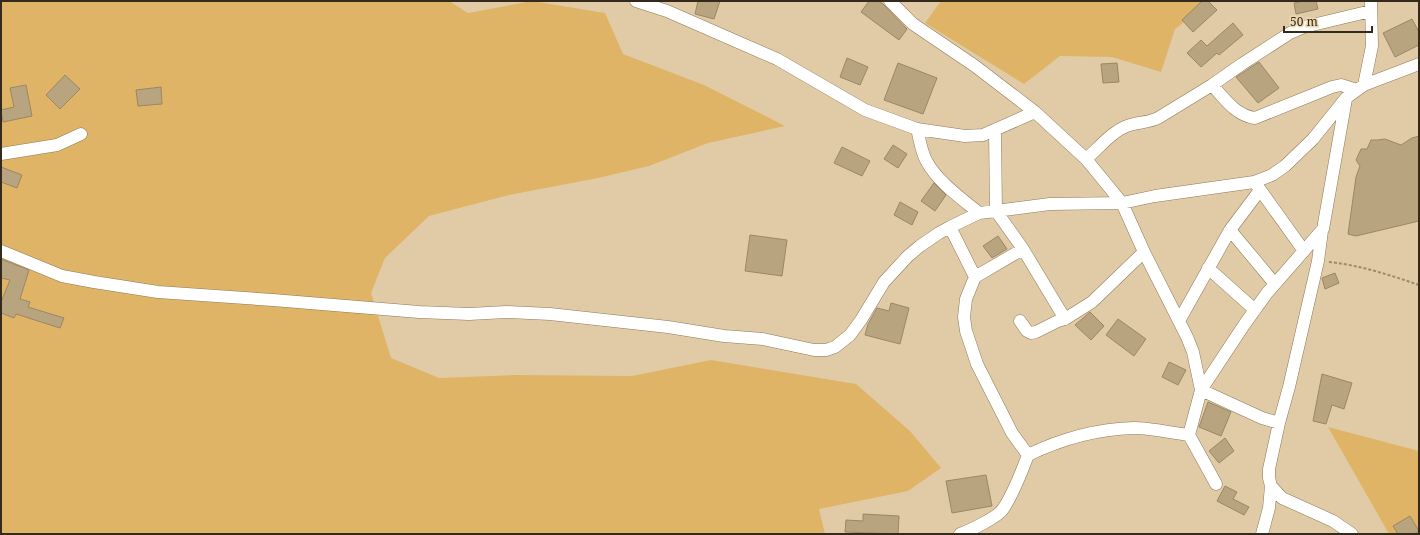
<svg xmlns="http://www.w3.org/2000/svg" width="1420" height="535" viewBox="0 0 1420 535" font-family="'Noto Serif',serif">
<rect width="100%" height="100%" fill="#e1cba6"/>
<path fill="#dfb466" d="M1,1H449L468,13L532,1L605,13L623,54L704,85L785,126L708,143L649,166L598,178L509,195L429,216L385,258L371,293L391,358L439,378L514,375L632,376L711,360L856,384L910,431L941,468L908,491L819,509L825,534H1Z
M941,1H1212L1175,29L1161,72L1112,57L1060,56L1024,84L925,23Z
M1328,427L1419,451V534H1389Z"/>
<path fill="#b9a480" stroke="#9b8764" d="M698,1H720L714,19L695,14Z
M869,1H879L883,4L907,29L899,40L861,12Z
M1202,1H1208L1217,10L1193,32L1182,20Z
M1303,1H1316L1318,9L1296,14L1294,3Z
M1412,19L1419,32V45L1395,57L1383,33Z
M1233,23L1243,35L1219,55L1217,53L1201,67L1187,53L1201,40L1207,46Z
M847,58L868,67L860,85L840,77Z
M1259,62L1279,88L1258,103L1236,77Z
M898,63L937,78L923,114L884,100Z
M1117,63L1119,82L1103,83L1101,64Z
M65,75L80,89L60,109L46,95Z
M26,85L32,116L3,122L1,110L14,107L10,88Z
M161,87L162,104L138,106L136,90Z
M1419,136V221L1356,236L1348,234L1356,177L1360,166L1356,160L1361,149H1367L1371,140H1377L1385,139L1401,145L1412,138Z
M893,145L907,154L898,168L884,159Z
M842,147L870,161L862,176L834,163Z
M1,167L22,175L17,188L1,182Z
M934,183L946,195L935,211L921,201Z
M900,202L918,212L912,225L894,215Z
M750,235L787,240L782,276L745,271Z
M998,236L1007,249L992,258L983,246Z
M1,259L29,270L20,299L30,302L28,307L64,318L60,328L16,314L14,318L1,313V302L10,280L1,278Z
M1335,273L1339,283L1325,289L1322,278Z
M891,303L909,308L900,344L865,335L868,324L877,308L889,311Z
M1090,312L1104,326L1091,340L1075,325Z
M1118,319L1146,339L1134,356L1106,335Z
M1169,362L1186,370L1178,385L1162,377Z
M1322,374L1352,383L1344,409L1332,405L1326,424L1313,421Z
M1208,402L1231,412L1221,436L1199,427Z
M1225,438L1234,451L1219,463L1209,451Z
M986,475L992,506L952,513L946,481Z
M1225,486L1237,492L1233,499L1249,507L1244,515L1217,501Z
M863,514L899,516L898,534L845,532L846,520L863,521Z
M1410,516L1419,531L1414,534H1398L1393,526Z"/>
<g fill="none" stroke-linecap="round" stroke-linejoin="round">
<g stroke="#8e7a57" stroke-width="13">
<path id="minor" d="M636,1L667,11L747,46L777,59L865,110L917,129L965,136L983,135L1035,112
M890,1L913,24L975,66L1035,112L1086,159L1122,203L1144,252L1187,337L1193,352L1201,390L1244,325L1267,293L1323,229L1346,99
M1212,85C1225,99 1235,115 1255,118L1332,87L1341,85L1357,90
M1364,85L1372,46L1371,1
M917,129C920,140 921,152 927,162C937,181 962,199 979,213
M995,131L996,211L1023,249L1065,319
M1,154L57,145L81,134
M1086,159C1099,148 1111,132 1127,126C1137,122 1148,123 1158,118L1212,85L1242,64L1290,33L1304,27L1371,11
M1256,184L1304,251
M950,227L975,277
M1230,230L1275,284
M1023,249L975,277L966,299L964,317L966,331L977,364L1012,433L1028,455
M1,251L62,276L94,282L158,292L273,300L419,312L469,314L506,312L550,314L668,327L724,336L763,339L814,350H826L835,347L850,335L861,320L884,282L908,256L920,246L939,233L950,227L979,213L996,211L1050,204L1122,203L1155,196L1254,182L1272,175L1285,166L1313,139L1346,98L1364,85L1419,64
M1208,268L1255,310
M1020,321L1027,331L1031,333L1036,332L1058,321L1065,319L1092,302L1144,252
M1179,321L1230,230L1260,190
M1279,423L1269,469V478L1271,486L1282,498L1333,521L1352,534
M1216,484L1189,435L1201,390L1262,418L1279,423L1289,387L1318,261L1322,231
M960,534C969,531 998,517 1003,509C1014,493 1021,473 1028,455C1061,439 1097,429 1134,428C1150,428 1172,433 1189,435
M1262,534L1269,508L1271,486"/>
</g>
<path stroke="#9b8a6e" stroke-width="2" stroke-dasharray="3 2" stroke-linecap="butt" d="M1329,262C1359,265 1390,275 1419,285"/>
<use href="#minor" stroke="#fff" stroke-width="12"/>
</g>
<rect width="1420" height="535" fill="none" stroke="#332a1b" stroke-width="4"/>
<path d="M1284 26v6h88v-6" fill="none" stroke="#332a1b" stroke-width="2"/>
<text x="1290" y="26" font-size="12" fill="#332a1b" stroke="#eed8b2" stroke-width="3" paint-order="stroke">50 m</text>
</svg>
